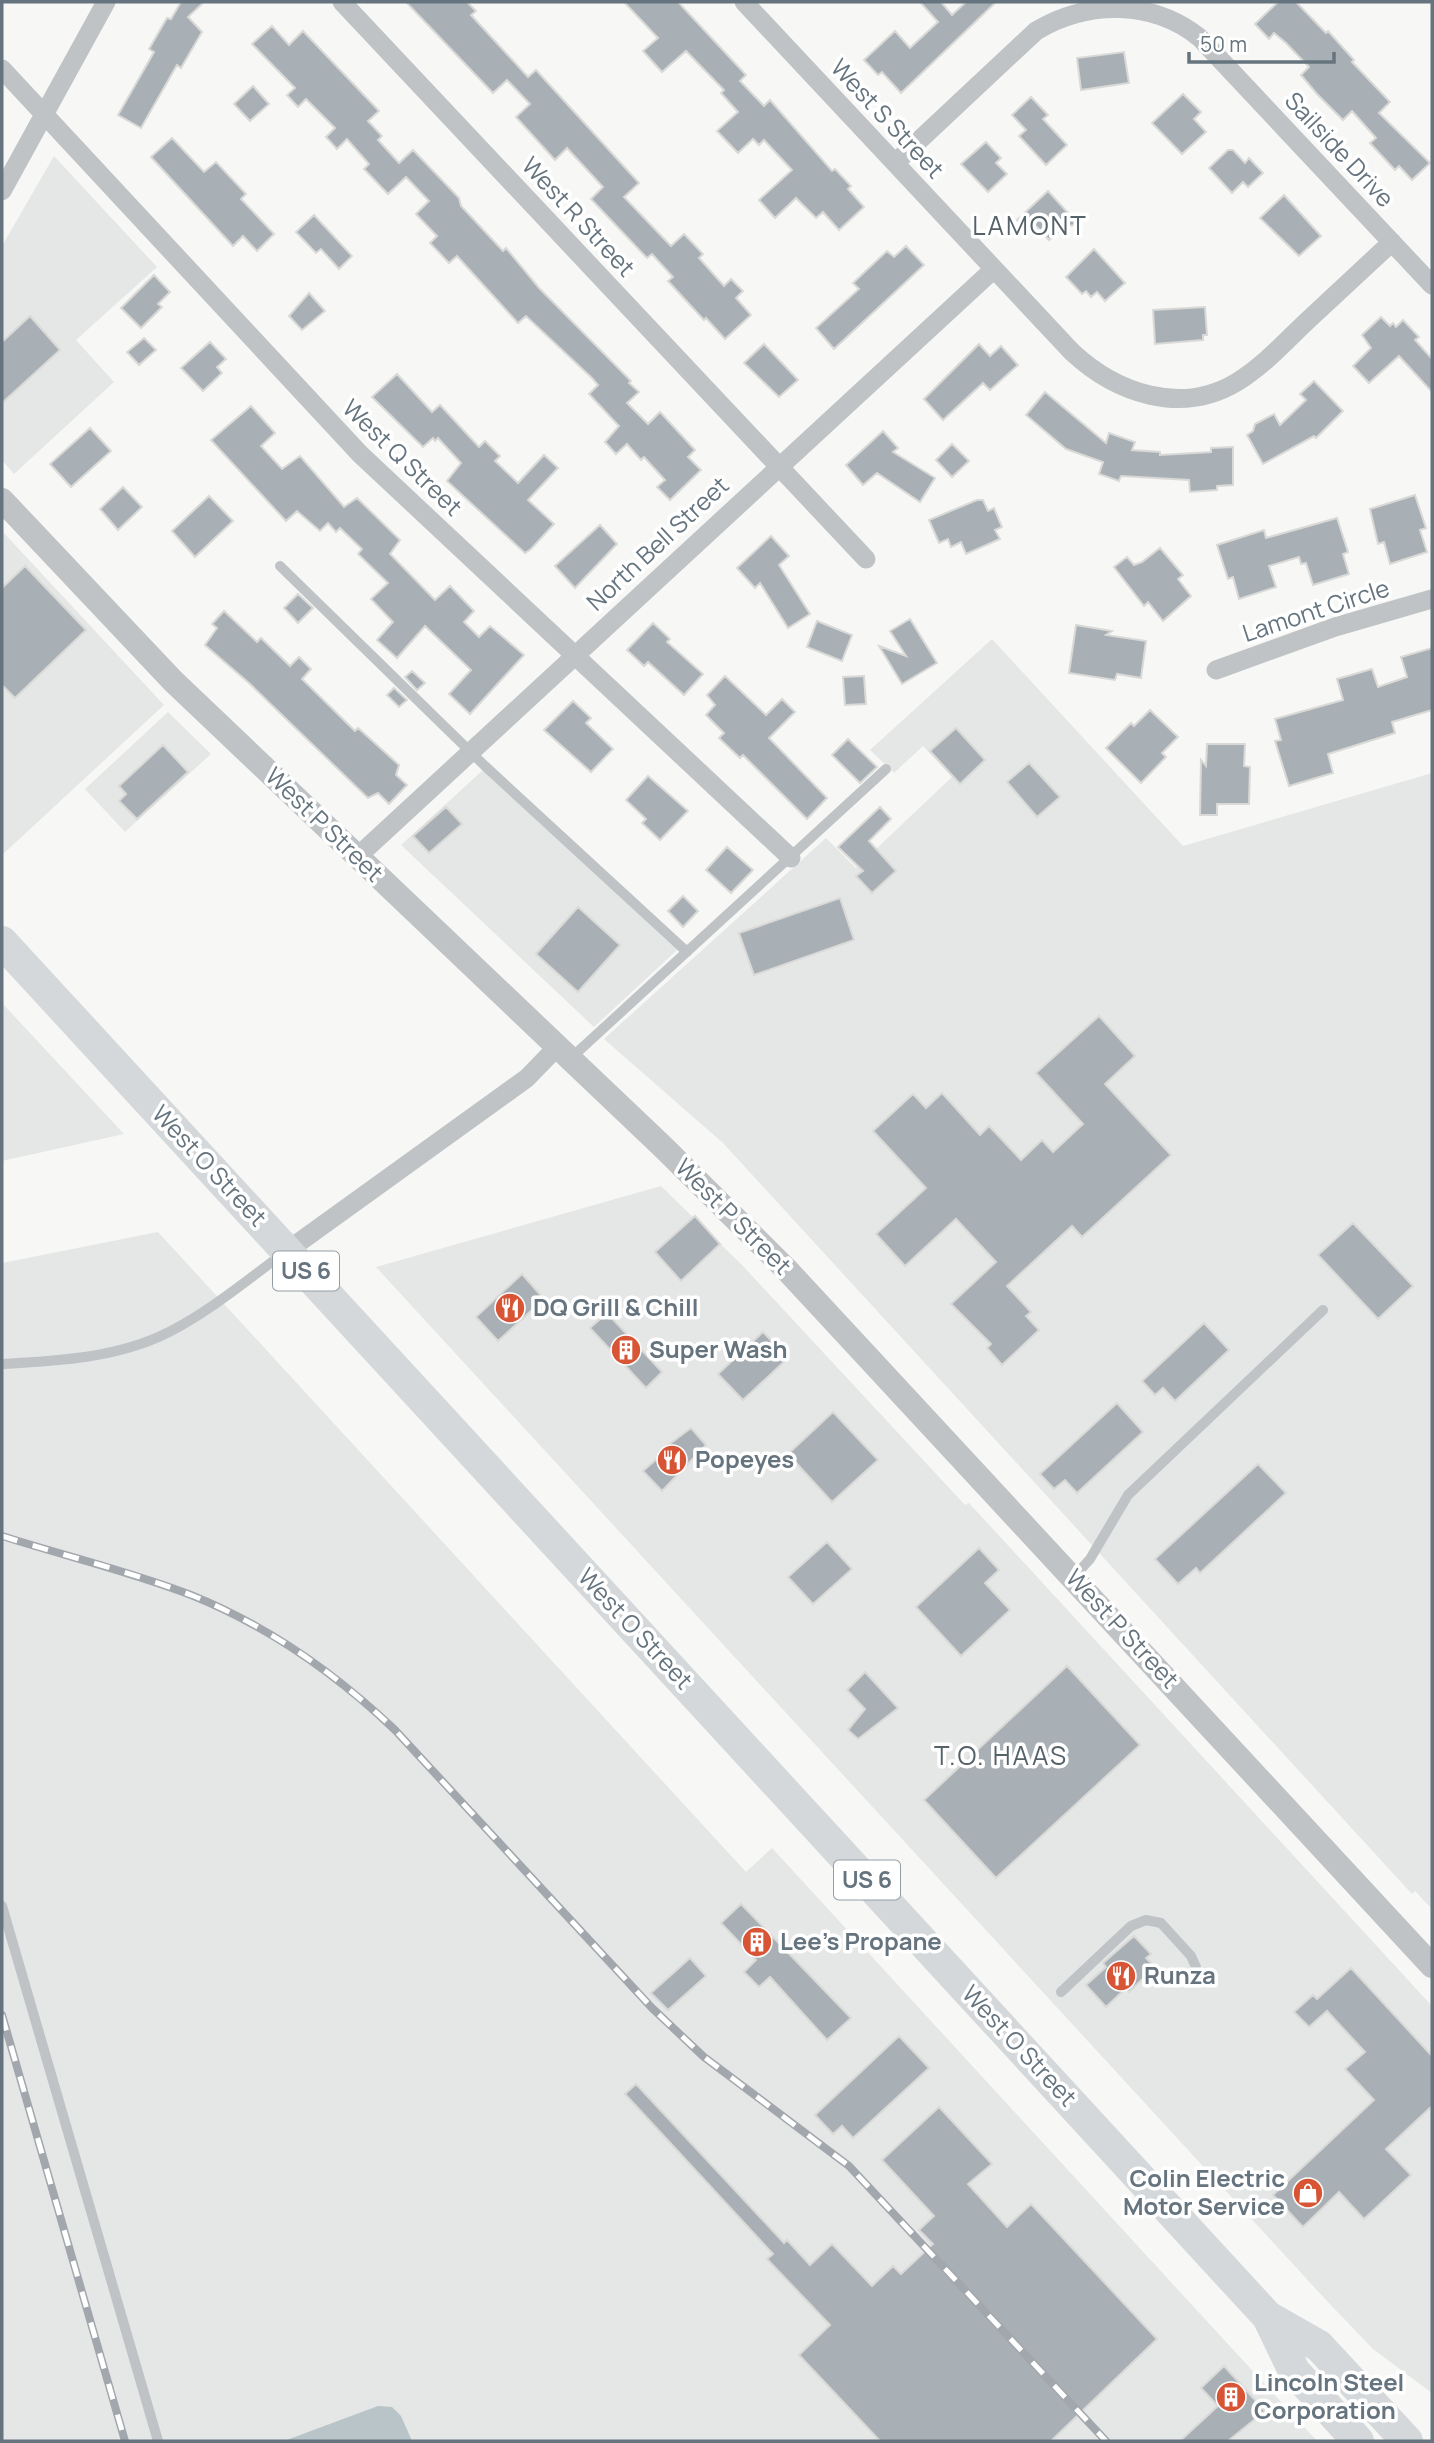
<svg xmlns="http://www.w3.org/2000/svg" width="1434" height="2443" viewBox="0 0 1434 2443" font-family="Manrope,sans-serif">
<rect width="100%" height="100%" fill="#f7f7f5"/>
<path fill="#e5e6e6" d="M54,156L157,267L76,340L114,382L14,474L2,460V246Z
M2,531L164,705L2,855Z
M992,639L1183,846L1432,773V1909L1415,1891L1412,1894L723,1143L604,1039L826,838L856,868L952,777L923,746L894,773L870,750Z
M168,712L211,754L125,832L85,789Z
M483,770L677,950L594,1027L401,845Z
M2,1003L124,1134L2,1161Z
M661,1186L742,1265L965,1505L969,1503L1432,2006V2393L1373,2349L1326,2300L376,1267Z
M158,1232L746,1872L772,1848L1317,2441H2V1263Z"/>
<path fill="#b8c4c8" d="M378,2406L392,2407L401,2416L412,2441H284Z"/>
<path fill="#a9b0b5" stroke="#d9d9d7" stroke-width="2" d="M181,2H204L188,17L202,32L181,68L177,65L141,128L118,115L154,52L149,49L167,18L171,19Z
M406,2H467L476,11L471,15L528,77L536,70L639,183L624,197L671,246L684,234L703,254L699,258L724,286L731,279L743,291L736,298L751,315L725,339L706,318L704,320L668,281L673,277L652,254L647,258L591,199L603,187L567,148L555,160L516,117L530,104L507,80L493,93Z
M624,2H678L746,75L740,81L764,106L770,100L832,171L835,169L851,186L848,189L864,207L839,230L823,212L816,218L796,198L775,218L759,200L792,170L764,140L759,145L753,139L738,153L717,131L738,112L721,93L724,90L686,51L662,72L643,51L658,38Z
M920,2H941L952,15L966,2H996L901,93L882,72L878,75L864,60L895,31L910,48L938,22Z
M1278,2H1296L1326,33L1328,31L1354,60L1352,62L1390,102L1379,113L1430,163L1412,180L1399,166L1395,170L1370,143L1376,138L1352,111L1343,120L1317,94L1301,75L1309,67L1286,43L1274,33L1269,39L1255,24Z
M272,26L289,45L303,31L379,111L368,121L382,136L378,140L399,163L413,150L459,198L461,206L503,251L506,248L539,288L631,381L629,383L639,392L627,403L648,424L660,412L695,450L688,457L701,470L670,500L657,487L665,480L644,457L641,460L627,444L616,454L605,442L619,426L589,394L598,385L592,378L526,316L518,323L457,256L449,263L430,243L437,236L416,214L429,201L406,177L388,194L364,169L369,164L347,139L337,149L326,137L335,128L306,99L298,107L287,95L295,88L252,44Z
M1124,52L1129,83L1081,90L1077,58Z
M253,86L269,104L250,121L234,104Z
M1183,94L1201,112L1194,119L1206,132L1182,154L1152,123Z
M1031,97L1048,115L1043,119L1067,145L1046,165L1019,136L1026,130L1012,115Z
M172,138L204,172L216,162L246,194L241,199L274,234L257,251L243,236L233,246L151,157Z
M986,142L1001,158L996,163L1007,174L988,192L961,164Z
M1228,150H1233L1245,163L1249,158L1263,173L1248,187L1243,182L1232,193L1209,168Z
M1048,191L1079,225L1065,226L1049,240L1037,227L1030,234L1017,220Z
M1284,195L1321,236L1299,256L1260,218Z
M314,215L352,256L339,269L321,249L316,253L296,232Z
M906,246L924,265L834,349L816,328L859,289L853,283L887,251L894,257Z
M1094,249L1125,283L1105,301L1097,292L1091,297L1086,291L1082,294L1066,277Z
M154,275L170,292L158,304L162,307L141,328L121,308Z
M309,293L325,311L302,330L289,316Z
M1205,307L1207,335H1203V340L1155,344L1153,310Z
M30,316L60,350L2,403V342Z
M1381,317L1390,326L1393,323L1396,327L1403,320L1419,337L1415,340L1432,359V392L1399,356L1369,383L1353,366L1371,348L1362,335Z
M144,338L156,350L139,365L127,352Z
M210,342L226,359L217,367L222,373L203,391L181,368Z
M764,344L798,380L779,397L744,363Z
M979,344L990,356L1001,346L1018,365L990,390L983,383L943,420L924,399Z
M397,374L432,412L440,405L479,447L485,441L500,456L495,461L518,483L544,455L558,468L528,500L554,524L531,549L525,553L447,481L461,463L438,438L435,441L433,438L423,447L372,397Z
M1314,381L1343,411L1316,438L1314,436L1263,464L1247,435L1253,431L1255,424L1274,414L1280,425L1306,400L1300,394Z
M1045,392L1106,443L1109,433L1135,442L1132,450L1160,452V455L1211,452V448L1233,447V485L1217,486V490L1190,492L1189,480L1121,476L1119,481L1099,474L1103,462L1066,449L1026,415Z
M251,406L275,433L261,446L282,469L300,456L344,507L357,498L400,540L390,554L435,600L450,586L474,611L464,622L479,637L490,626L524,655L470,714L449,694L471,670L425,626L397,658L377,640L393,622L371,599L388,583L358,554L362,549L340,528L336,532L328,523L320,531L297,511L286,521L211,440Z
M90,428L111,451L71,487L50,464Z
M883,431L898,448L893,452L935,478L920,502L877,473L863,485L846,465Z
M952,444L969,461L952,477L936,460Z
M123,487L142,507L118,530L100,509Z
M1415,495L1426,528L1420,530L1427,552L1390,564L1384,542L1378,544L1370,509Z
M209,496L233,521L195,557L172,531Z
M977,500H983L988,511L994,508L1002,527L995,530L1000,539L966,554L961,542L951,547L948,539L939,543L929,520Z
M1337,518L1348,552L1343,554L1349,574L1313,585L1306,563L1301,564L1299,557L1269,566L1276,587L1239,599L1233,577L1228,579L1217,545L1264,530L1266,538Z
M600,525L617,544L575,588L555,566Z
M771,536L789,556L779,565L810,614L788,628L760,583L755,588L737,568Z
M1160,548L1183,575L1178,579L1191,596L1163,621L1148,602L1144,606L1114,567L1127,557L1134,565L1142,562Z
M25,566L86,630L15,698L2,685V588Z
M298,594L313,608L298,623L284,608Z
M224,611L257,642L261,638L290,666L299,657L311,669L302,679L355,731L358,728L399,765L396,775L407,785L389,804L378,793L368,798L249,683L205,645L217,628L212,624Z
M910,619L937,663L902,684L879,646L906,656L890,631Z
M817,621L852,635L842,661L807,647Z
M653,623L670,639L667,642L703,674L684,695L648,662L644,666L627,650Z
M1076,625L1112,631L1106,635L1146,641L1141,678L1117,674L1115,680L1069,673Z
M1432,648V710L1392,722L1395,733L1328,754L1333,773L1289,786L1275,741L1281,740L1275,719L1343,700L1337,679L1372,669L1378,687L1407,677L1401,657Z
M412,671L425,683L417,690L405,677Z
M725,676L766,715L782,699L795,712L769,738L827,798L807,819L743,755L740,758L719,738L724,733L706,715L715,705L707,695Z
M864,676L866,704L845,705L843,677Z
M394,688L407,700L399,707L387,695Z
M573,701L591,718L586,723L613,749L591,772L544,730Z
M1150,710L1178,737L1162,753L1166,757L1141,783L1106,748L1131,723L1134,726Z
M956,728L985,760L960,784L930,751Z
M848,739L877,767L860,783L832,755Z
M1207,744H1245L1244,766L1250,767L1249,804H1217V815H1200L1201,760L1206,766Z
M163,745L188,772L137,819L119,801L126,794L119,786Z
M1029,763L1060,797L1037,817L1007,782Z
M648,776L688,811L660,840L642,823L646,819L626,800Z
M446,807L462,824L429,853L413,836Z
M880,807L891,819L869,841L896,871L872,893L856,876L863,871L838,847Z
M727,847L753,870L731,893L706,870Z
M683,896L698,911L683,927L668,911Z
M840,898L854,940L754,975L739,933Z
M578,907L620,945L578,992L536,954Z
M1099,1016L1135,1056L1105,1084L1171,1155L1082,1237L1072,1226L1007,1286L1031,1312L1026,1316L1039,1330L1002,1365L987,1348L991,1344L951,1304L996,1262L956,1219L905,1266L876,1234L926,1188L873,1131L913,1094L926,1108L942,1093L980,1135L989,1126L1021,1160L1042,1140L1053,1152L1083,1124L1036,1073Z
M695,1216L720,1244L681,1281L655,1252Z
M1353,1223L1413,1286L1378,1319L1318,1255Z
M522,1274L544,1299L498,1341L476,1317Z
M607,1313L662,1372L646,1388L590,1328Z
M1204,1323L1229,1350L1175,1401L1163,1388L1155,1395L1142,1381Z
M763,1332L788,1358L743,1400L718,1374Z
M1117,1403L1143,1432L1077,1493L1065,1480L1054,1489L1040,1474Z
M833,1412L878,1460L832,1502L788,1454Z
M691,1428L706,1445L662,1491L643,1471L661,1455L659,1452Z
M1258,1464L1286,1493L1200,1573L1196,1568L1178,1584L1155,1559Z
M827,1542L852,1569L813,1604L788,1577Z
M979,1548L999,1570L985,1583L1010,1610L961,1656L916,1607Z
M1067,1666L1140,1745L996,1878L924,1800Z
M865,1672L898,1708L858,1739L848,1730L865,1709L847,1690Z
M741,1904L851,2018L827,2040L770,1977L759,1987L744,1972L756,1960L721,1923Z
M1134,1936L1151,1954L1146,1958L1155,1967L1129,1992L1126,1988L1106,2007L1086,1985L1106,1967L1103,1963Z
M690,1958L706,1976L668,2010L651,1993Z
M1351,1968L1432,2056V2106L1386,2149L1411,2175L1364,2219L1339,2192L1303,2227L1273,2195L1374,2100L1345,2069L1365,2052L1327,2011L1309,2027L1294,2012L1313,1995L1317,1999Z
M899,2036L929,2068L853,2138L842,2126L833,2134L815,2115Z
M636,2084L784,2243L787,2240L810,2265L832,2244L872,2286L893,2266L901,2274L933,2244L919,2230L934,2216L882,2160L939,2107L992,2164L968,2184L1007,2227L1031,2204L1157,2339L1051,2441H880L799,2355L830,2325L767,2259L773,2254L625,2094Z
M1224,2366L1265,2411L1228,2441H1180L1218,2406L1201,2388Z"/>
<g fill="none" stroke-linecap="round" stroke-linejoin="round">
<path stroke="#bfc3c6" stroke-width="10" d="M280,566L485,766L687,952
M571,1058L886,769
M2,1364C58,1361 118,1358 169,1332C210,1311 247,1280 284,1253
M1074,1577L1090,1559L1128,1495L1323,1310
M2,1906L158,2441
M1061,1992L1131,1926L1146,1920L1161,1923L1191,1956L1196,1967"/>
<path stroke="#bfc3c6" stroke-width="19" d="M342,2L866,559
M744,2L1072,352C1116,393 1181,416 1237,382C1263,366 1284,343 1306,322C1334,296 1363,269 1392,242
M2,69L360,454L791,858
M895,163L1036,31C1088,0 1153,0 1200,38L1432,285
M2,191L106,2
M1216,670L1335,627L1432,599
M357,857L994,269
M287,1251L527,1078L557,1047"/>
<path stroke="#bfc3c6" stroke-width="24" d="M2,500L173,681L663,1147L787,1270L1432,1966"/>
<path stroke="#d4d8db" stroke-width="32" d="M2,942L1268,2317L1294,2371L1358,2441
M1268,2317L1319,2346L1407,2441"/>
<g stroke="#a1a7ac" stroke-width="8">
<path id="rail" d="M2,1536C65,1556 129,1571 191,1595C268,1626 335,1673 395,1730L652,2008L704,2057L849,2166L1106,2441
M2,2015L125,2441"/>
</g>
<use href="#rail" stroke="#fff" stroke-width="5" stroke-dasharray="16" stroke-linecap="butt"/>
</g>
<defs>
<g id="restaurant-disc" transform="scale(1.575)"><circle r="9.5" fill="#d75435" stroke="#fff"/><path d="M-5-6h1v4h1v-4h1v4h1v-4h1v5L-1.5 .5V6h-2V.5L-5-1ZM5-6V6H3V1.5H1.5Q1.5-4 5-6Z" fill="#fff"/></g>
<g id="building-disc" transform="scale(1.575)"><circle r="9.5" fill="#d75435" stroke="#fff"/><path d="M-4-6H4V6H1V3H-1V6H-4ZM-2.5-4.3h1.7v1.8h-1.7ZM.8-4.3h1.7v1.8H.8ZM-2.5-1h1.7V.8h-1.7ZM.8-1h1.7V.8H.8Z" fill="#fff"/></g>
<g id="shop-disc" transform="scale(1.575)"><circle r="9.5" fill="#d75435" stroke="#fff"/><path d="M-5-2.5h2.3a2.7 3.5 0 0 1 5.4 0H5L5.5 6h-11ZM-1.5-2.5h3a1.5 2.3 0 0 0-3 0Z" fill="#fff"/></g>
</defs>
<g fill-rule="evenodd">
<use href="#restaurant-disc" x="510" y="1308"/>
<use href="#building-disc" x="626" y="1350"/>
<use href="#restaurant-disc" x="672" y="1460"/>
<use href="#building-disc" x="757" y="1942"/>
<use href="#restaurant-disc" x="1121" y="1976"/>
<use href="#shop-disc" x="1308" y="2193"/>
<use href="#building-disc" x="1231" y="2397"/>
</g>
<g text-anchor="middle" stroke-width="7" stroke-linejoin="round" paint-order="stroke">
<g fill="#fff" stroke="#939ea5" stroke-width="2">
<rect x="273" y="1251.5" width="66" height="39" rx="5"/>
<rect x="834" y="1860.5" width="66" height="39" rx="5"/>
</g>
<g font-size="23" font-weight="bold" fill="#65747e">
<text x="306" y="1279">US 6</text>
<text x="867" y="1888">US 6</text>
</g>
<g font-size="24" fill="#65747e" stroke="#fff">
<text transform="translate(887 119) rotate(47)" y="8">West S Street</text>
<text transform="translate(1339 150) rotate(47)" y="8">Sailside Drive</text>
<text transform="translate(578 217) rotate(47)" y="8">West R Street</text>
<text transform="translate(402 458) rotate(44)" y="8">West Q Street</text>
<text transform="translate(658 544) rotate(-43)" y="8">North Bell Street</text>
<text transform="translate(1316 611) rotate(-18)" y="8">Lamont Circle</text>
<text transform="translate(324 825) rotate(44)" y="8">West P Street</text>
<text transform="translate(209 1166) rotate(47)" y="8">West O Street</text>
<text transform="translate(733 1217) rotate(45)" y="8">West P Street</text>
<text transform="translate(635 1629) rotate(47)" y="8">West O Street</text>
<text transform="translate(1122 1629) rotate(47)" y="8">West P Street</text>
<text transform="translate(1019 2046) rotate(47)" y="8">West O Street</text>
</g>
<g font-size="24" font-weight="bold" fill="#65747e" stroke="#fff" text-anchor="start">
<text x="533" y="1316">DQ Grill &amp; Chill</text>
<text x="649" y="1358">Super Wash</text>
<text x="695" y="1468">Popeyes</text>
<text x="780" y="1950">Lee's Propane</text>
<text x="1144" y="1984">Runza</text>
<text x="1285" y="2187" text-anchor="end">Colin Electric<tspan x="1285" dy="28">Motor Service</tspan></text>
<text x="1254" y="2391">Lincoln Steel<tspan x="1254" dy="28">Corporation</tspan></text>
</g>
<g font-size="26" letter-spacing="2" fill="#566269" stroke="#fff">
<text x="1030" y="235">LAMONT</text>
<text x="1001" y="1765">T.O. HAAS</text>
</g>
</g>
<rect width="1434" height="2443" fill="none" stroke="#65747e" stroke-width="7"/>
<path d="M1189 52v10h145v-10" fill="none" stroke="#65747e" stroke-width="3.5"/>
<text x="1200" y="52" font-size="21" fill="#65747e" stroke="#ffffff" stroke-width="5" paint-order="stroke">50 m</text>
</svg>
